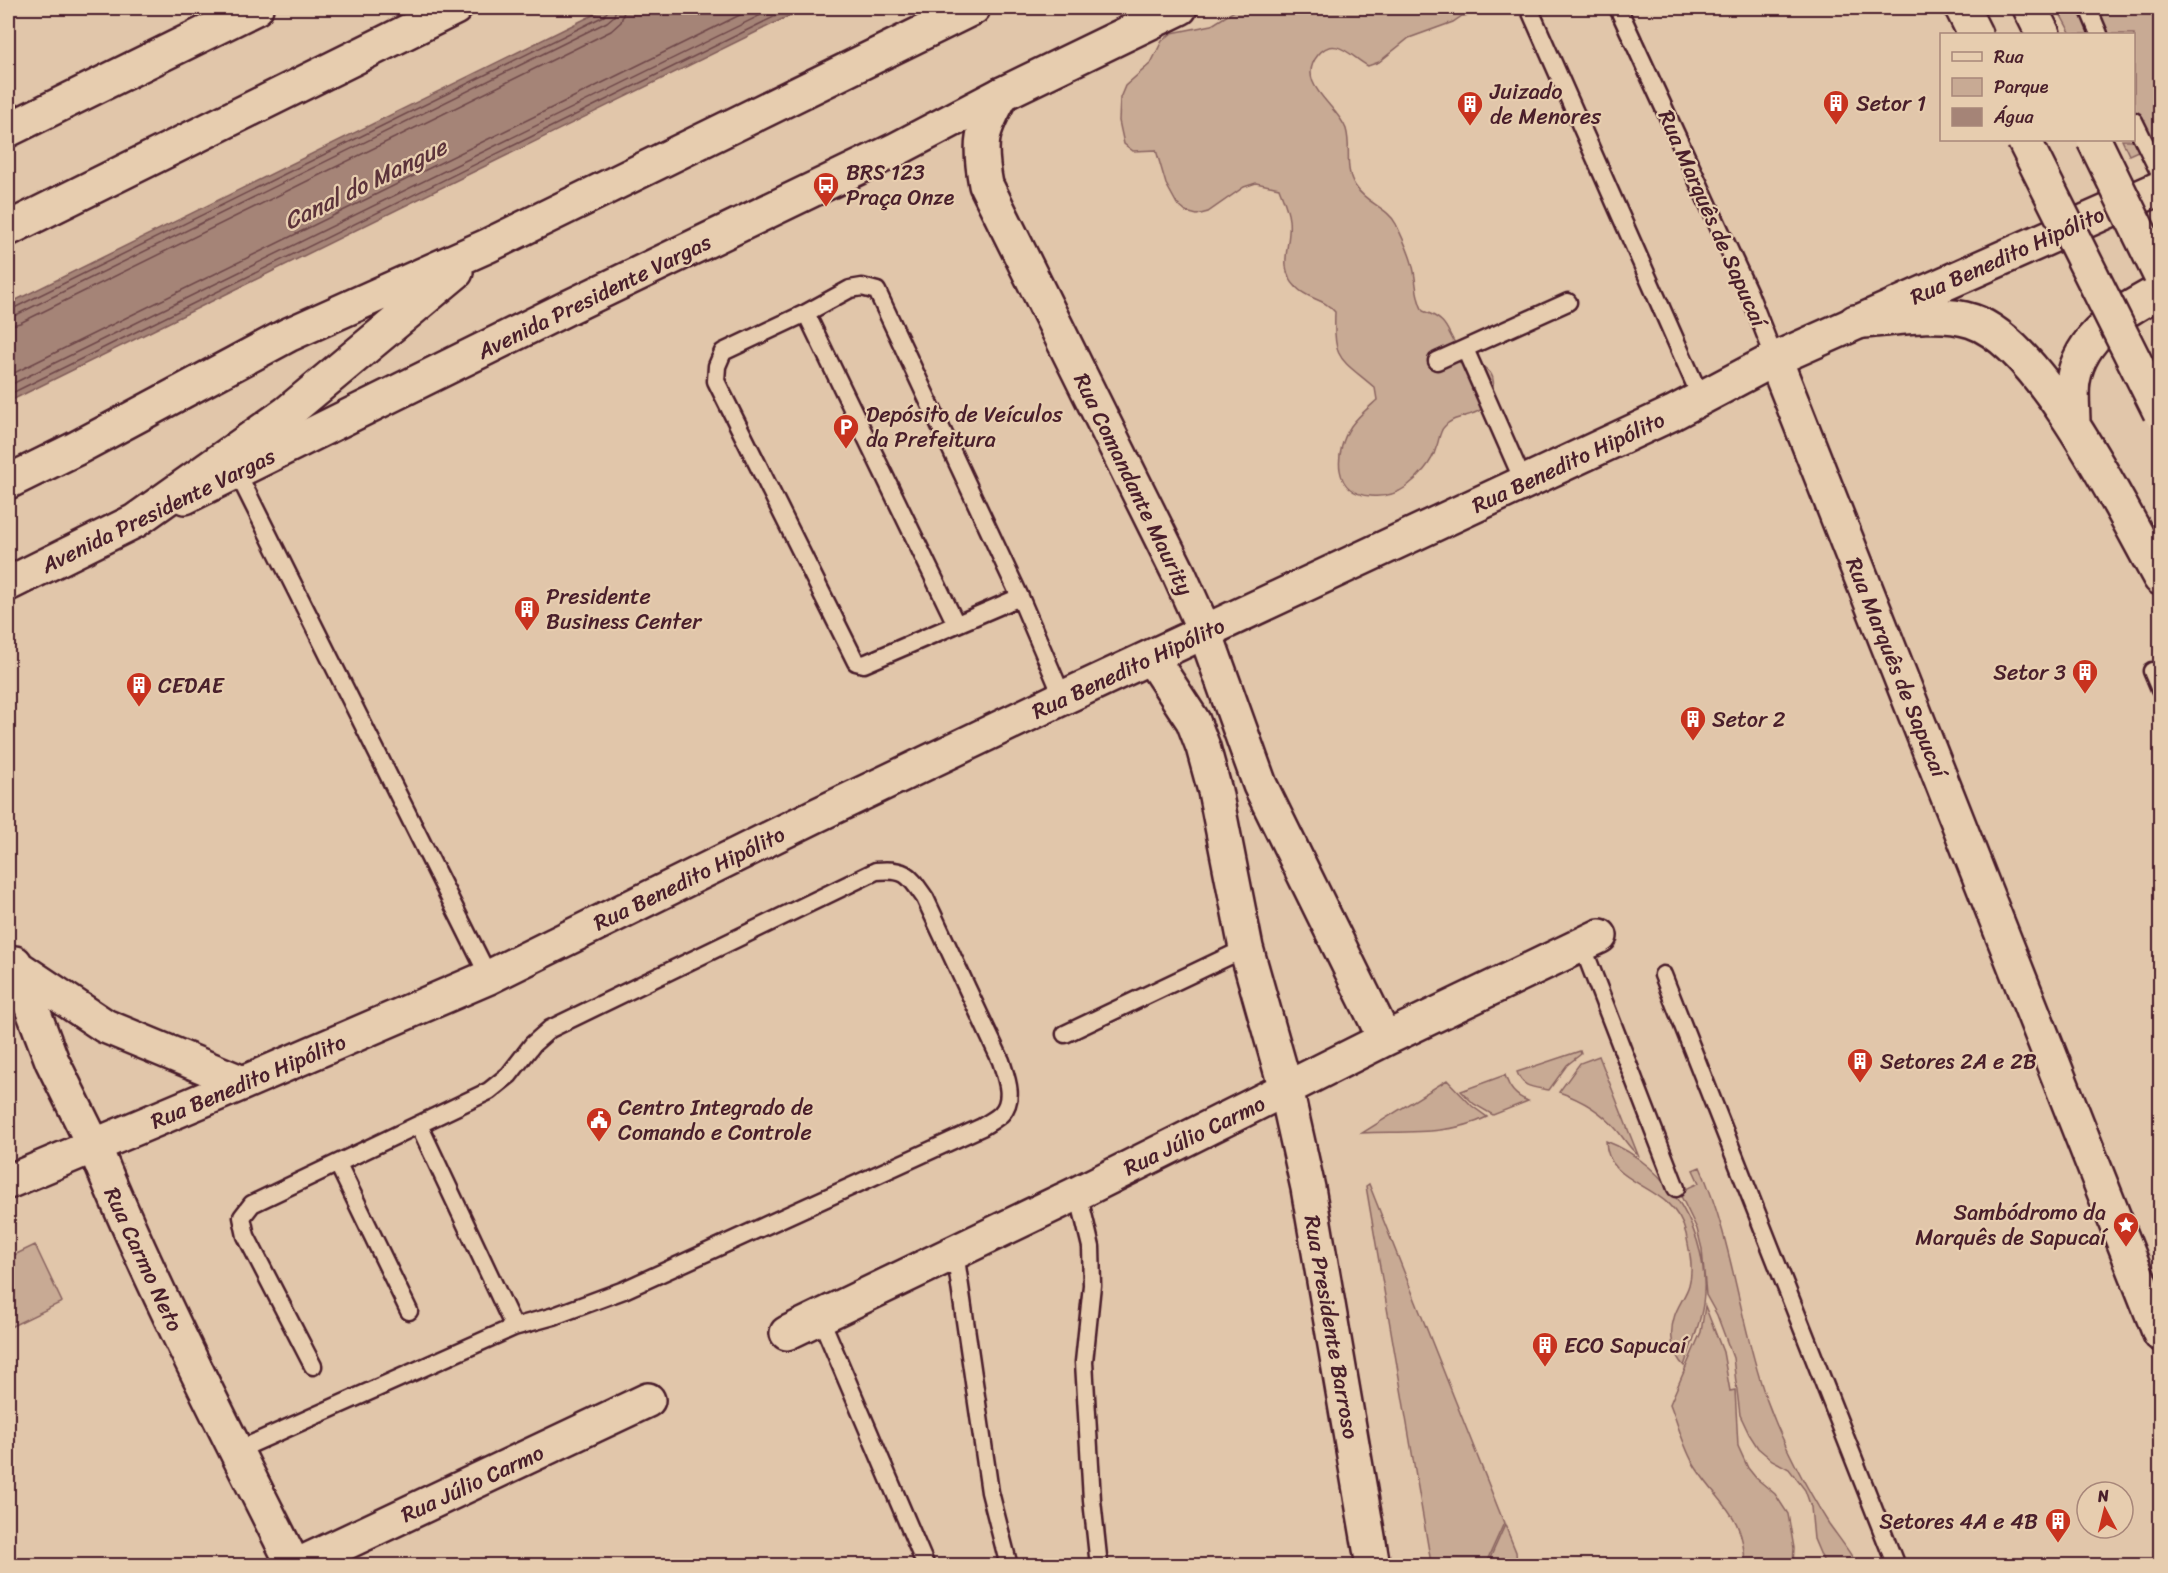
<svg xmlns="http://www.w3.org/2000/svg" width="2168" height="1573" viewBox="0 0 2168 1573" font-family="Sriracha,sans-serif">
<rect width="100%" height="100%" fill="#e1c6aa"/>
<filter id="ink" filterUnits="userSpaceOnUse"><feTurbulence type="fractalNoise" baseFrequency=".0167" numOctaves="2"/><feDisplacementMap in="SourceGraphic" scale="12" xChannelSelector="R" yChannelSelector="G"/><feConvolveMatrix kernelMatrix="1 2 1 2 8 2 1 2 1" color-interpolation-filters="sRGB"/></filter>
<g filter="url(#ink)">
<path fill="#c8aa94" stroke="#896460" stroke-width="1.5" d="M1239,8H1475L1471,15L1462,16L1453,22L1409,38L1379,62L1368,66C1351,57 1335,34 1318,55C1294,84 1338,105 1346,129C1352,149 1343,169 1356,187C1366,203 1388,208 1396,224C1402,237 1410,253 1413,267C1417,283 1415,296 1423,311C1455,322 1443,335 1465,355C1473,362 1485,365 1491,374C1494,378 1494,386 1492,391C1484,423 1458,410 1444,427C1439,432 1439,442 1436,448C1432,463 1418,478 1406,487C1395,495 1384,497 1371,496C1332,494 1334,452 1351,426C1358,416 1368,408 1377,400L1375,388C1339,357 1333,361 1335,312C1324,298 1308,300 1296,287C1276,266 1292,245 1289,220C1288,209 1283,199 1279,188L1256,183L1244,187L1208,212L1197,215L1186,212L1177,204L1166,184L1156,150L1133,151L1124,144L1119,121L1120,98L1125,86L1151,63L1162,41L1172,33L1212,25Z
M2057,8H2160V141L2129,155L2122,140H2134V34H2071Z
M1580,1051L1581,1054L1567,1065L1549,1090C1534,1087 1523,1089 1517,1072Z
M1599,1056L1638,1155C1628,1147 1624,1138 1616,1129C1601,1111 1582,1100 1559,1092L1580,1063Z
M1505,1075C1509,1088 1515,1096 1528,1101L1493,1115L1474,1104L1461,1091Z
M1447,1080L1472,1106L1487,1117C1449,1136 1403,1131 1362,1133Z
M1606,1141C1669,1165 1712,1236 1703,1304C1700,1326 1691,1345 1684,1366C1672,1354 1669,1334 1674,1318C1677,1306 1686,1296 1689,1285C1694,1269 1689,1249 1686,1234C1673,1181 1607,1189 1606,1141Z
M1700,1167C1733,1241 1739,1322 1766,1398C1782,1442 1804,1484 1829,1524C1839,1538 1849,1550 1857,1565H1825L1814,1539L1811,1507L1805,1490L1789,1469L1772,1460L1758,1448L1749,1434L1740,1415L1733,1358L1717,1315L1706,1295L1702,1249L1697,1229L1679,1192L1699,1183L1693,1170Z
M1369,1184L1504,1523L1485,1565H1433L1430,1557L1366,1186Z
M35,1245L62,1302L8,1328V1258Z
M1705,1306L1723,1352L1730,1391L1735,1390L1738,1446L1748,1468L1756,1478L1775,1494L1788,1514L1794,1548L1793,1565H1745C1744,1514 1721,1506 1696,1468C1684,1450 1678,1424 1670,1404L1701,1332Z
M1505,1525L1516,1552L1517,1565H1487Z"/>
<path fill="#a58477" stroke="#815c59" stroke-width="1.5" d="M607,8H805L8,402V304Z"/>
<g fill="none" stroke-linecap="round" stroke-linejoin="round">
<path stroke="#6e4749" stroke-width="1.5" d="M8,309H12L604,16L607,12L608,8
M8,317L16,315L607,22L614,16L616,8
M8,326L20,323L611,31L621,22L625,8
M8,376L754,8
M8,386L775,8
M8,395L792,8"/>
<g stroke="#4a1f2b" stroke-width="21">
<path id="lane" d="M1529,8L1701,398
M1618,8L1749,293L1775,359
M2088,8L2099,34
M2134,121L2160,174
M806,313L956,624
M1465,349L1524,483
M1437,361L1568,302
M237,472L489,977
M1020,597L864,664L856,662L716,381L717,366L723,352L806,313L850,289L862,287L877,291L1020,597L1063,698
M2152,671L2160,690
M1582,945L1676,1188
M1663,975L1896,1566
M1065,1034L1246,948
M338,1164L409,1311
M1078,1193L1091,1247L1092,1285L1084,1362L1092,1500L1099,1566
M955,1252L990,1492L1009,1566
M820,1317L926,1566
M313,1366L246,1236L242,1217L252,1204L489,1091L509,1075L533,1044L550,1029L876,871C906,868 909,875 925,898L1001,1061C1006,1077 1015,1098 1002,1113C998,1118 988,1123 982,1127L624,1290L554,1316L514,1327
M236,1451L514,1327L419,1125"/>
</g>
<g stroke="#4a1f2b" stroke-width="38">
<path id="street" d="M1002,94C981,131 978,142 986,185L1179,574L1205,632L1260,785L1385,1039
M1775,359L2160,1334
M1151,657L1193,721L1203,747L1215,791L1246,948L1286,1089L1308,1188L1373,1566
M94,1146C153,1289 224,1427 294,1566
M787,1333L1078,1193L1385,1039L1600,936
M296,1566L648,1400"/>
</g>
<g stroke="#4a1f2b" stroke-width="38">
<path id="secondary" d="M8,130L256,8
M185,497L567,308L897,149L1002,94L1180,8
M15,963L52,1061L94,1146
M17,967L105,1026L243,1083
M8,1182L243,1083L489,977L813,817L1056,701L1673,413L1775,359L2160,188"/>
</g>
<g stroke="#4a1f2b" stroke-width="38">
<path id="primary" d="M1962,8L1975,34
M2030,8L2043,34
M8,229L455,8
M1855,322C1889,319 1940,310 1972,321C2042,344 2124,514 2160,578
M2073,423C2073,410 2071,394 2073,381C2081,334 2122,312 2160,291
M8,482L75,449L288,335L487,246L973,8
M8,584L135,521L287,413L456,272"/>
</g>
<use href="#lane" stroke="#e7cdaf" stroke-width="16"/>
<use href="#street" stroke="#e7cdaf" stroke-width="33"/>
<use href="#secondary" stroke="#e7cdaf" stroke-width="33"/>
<use href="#primary" stroke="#e7cdaf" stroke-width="33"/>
<g stroke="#4a1f2b" stroke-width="38" stroke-linecap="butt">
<path id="primary-bridge" d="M2024,140L2160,412
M2094,140L2160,275"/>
</g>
<use href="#primary-bridge" stroke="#e7cdaf" stroke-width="33"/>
</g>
</g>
<defs>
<g id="building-pin" transform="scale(1.35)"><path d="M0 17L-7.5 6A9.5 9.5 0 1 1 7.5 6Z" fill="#c8321e" stroke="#e7cdaf"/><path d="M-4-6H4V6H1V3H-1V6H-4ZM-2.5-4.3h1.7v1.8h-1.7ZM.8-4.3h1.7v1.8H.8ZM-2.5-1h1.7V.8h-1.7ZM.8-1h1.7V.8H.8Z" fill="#fff"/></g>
<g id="bus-pin" transform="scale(1.35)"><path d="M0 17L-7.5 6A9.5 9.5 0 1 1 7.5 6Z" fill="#c8321e" stroke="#e7cdaf"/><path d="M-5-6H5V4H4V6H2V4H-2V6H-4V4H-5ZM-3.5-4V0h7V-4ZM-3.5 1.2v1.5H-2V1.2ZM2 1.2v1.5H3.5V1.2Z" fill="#fff"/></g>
<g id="parking-pin" transform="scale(1.35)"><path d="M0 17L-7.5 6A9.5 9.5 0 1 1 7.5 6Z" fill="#c8321e" stroke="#e7cdaf"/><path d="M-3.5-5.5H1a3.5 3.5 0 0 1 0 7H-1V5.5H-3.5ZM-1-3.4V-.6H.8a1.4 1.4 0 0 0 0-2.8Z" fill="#fff"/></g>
<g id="civic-pin" transform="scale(1.35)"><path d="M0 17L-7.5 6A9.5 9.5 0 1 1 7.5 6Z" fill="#c8321e" stroke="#e7cdaf"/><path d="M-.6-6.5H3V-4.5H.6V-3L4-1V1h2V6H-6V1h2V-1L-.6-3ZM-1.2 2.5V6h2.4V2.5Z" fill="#fff"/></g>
<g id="sight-pin" transform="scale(1.35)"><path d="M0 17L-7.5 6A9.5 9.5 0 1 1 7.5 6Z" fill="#c8321e" stroke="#e7cdaf"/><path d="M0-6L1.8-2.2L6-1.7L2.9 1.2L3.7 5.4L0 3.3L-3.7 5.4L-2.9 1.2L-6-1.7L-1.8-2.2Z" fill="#fff"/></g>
</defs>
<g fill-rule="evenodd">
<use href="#building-pin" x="1836" y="103"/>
<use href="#building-pin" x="1470" y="104"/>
<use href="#bus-pin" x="826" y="185"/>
<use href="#parking-pin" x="846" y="427"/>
<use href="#building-pin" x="527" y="609"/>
<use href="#building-pin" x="2085" y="672"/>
<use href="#building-pin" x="139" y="685"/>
<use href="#building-pin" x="1693" y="719"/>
<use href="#building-pin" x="1860" y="1061"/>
<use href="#civic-pin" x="599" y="1120"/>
<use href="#sight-pin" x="2126" y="1225"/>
<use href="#building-pin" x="1545" y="1345"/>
<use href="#building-pin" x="2058" y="1521"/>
</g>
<g text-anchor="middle" stroke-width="4.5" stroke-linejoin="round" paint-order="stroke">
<g font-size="22" fill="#4a1f2b" stroke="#e7cdaf" text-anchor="start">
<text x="1490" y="99">Juizado<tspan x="1490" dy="25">de Menores</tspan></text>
<text x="1856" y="111">Setor 1</text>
<text x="846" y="180">BRS 123<tspan x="846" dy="25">Praça Onze</tspan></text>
<text x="866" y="422">Depósito de Veículos<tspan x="866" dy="25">da Prefeitura</tspan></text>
<text x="546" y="604">Presidente<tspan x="546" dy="25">Business Center</tspan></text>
<text x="2066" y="680" text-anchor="end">Setor 3</text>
<text x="158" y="693">CEDAE</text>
<text x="1712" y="727">Setor 2</text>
<text x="1880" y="1069">Setores 2A e 2B</text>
<text x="618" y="1115">Centro Integrado de<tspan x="618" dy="25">Comando e Controle</tspan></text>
<text x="2106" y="1220" text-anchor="end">Sambódromo da<tspan x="2106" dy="25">Marquês de Sapucaí</tspan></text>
<text x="1564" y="1353">ECO Sapucaí</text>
<text x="2038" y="1529" text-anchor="end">Setores 4A e 4B</text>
</g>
<g font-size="22" fill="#4a1f2b" stroke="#e7cdaf">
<text transform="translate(1713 218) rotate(66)" y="8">Rua Marquês de Sapucaí</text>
<text transform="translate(2007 255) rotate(-24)" y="8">Rua Benedito Hipólito</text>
<text transform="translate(594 296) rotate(-26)" y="8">Avenida Presidente Vargas</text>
<text transform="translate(1568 462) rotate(-25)" y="8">Rua Benedito Hipólito</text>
<text transform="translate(1134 484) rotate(64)" y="8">Rua Comandante Maurity</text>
<text transform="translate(158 510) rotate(-26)" y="8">Avenida Presidente Vargas</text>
<text transform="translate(1897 667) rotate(68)" y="8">Rua Marquês de Sapucaí</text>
<text transform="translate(1128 668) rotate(-25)" y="8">Rua Benedito Hipólito</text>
<text transform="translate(689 878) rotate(-26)" y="8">Rua Benedito Hipólito</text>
<text transform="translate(248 1081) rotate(-23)" y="8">Rua Benedito Hipólito</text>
<text transform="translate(1194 1135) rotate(-26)" y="8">Rua Júlio Carmo</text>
<text transform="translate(144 1259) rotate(65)" y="8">Rua Carmo Neto</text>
<text transform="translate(1332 1327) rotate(80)" y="8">Rua Presidente Barroso</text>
<text transform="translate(472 1483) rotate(-25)" y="8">Rua Júlio Carmo</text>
</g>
<g font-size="24" font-style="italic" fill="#5c333a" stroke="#e7cdaf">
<text transform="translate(365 184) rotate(-26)" y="8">Canal do Mangue</text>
</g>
</g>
<rect width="2168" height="1573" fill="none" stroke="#e7cdaf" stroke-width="30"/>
<rect x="15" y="15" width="2138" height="1543" fill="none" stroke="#4a1f2b" stroke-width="2" filter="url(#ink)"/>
<rect x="1940" y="33" width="195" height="108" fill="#e7cdaf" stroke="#a8877a" stroke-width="1.5"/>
<rect x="1952" y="52" width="30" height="9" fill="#e7cdaf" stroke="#a8877a" stroke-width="1.5"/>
<text x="1994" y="63" font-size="18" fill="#4a1f2b">Rua</text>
<rect x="1952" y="78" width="30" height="18" fill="#c8aa94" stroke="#a8877a" stroke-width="1.5"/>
<text x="1994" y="93" font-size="18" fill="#4a1f2b">Parque</text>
<rect x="1952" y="108" width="30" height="18" fill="#a58477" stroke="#a8877a" stroke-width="1.5"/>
<text x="1994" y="123" font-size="18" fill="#4a1f2b">Água</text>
<g transform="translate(2105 1510) rotate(353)"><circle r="28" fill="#e7cdaf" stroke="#a8877a" stroke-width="1.5"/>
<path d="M0-4.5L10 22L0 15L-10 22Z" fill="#c8321e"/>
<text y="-9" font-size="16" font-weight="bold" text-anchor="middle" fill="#4a1f2b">N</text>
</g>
</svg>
